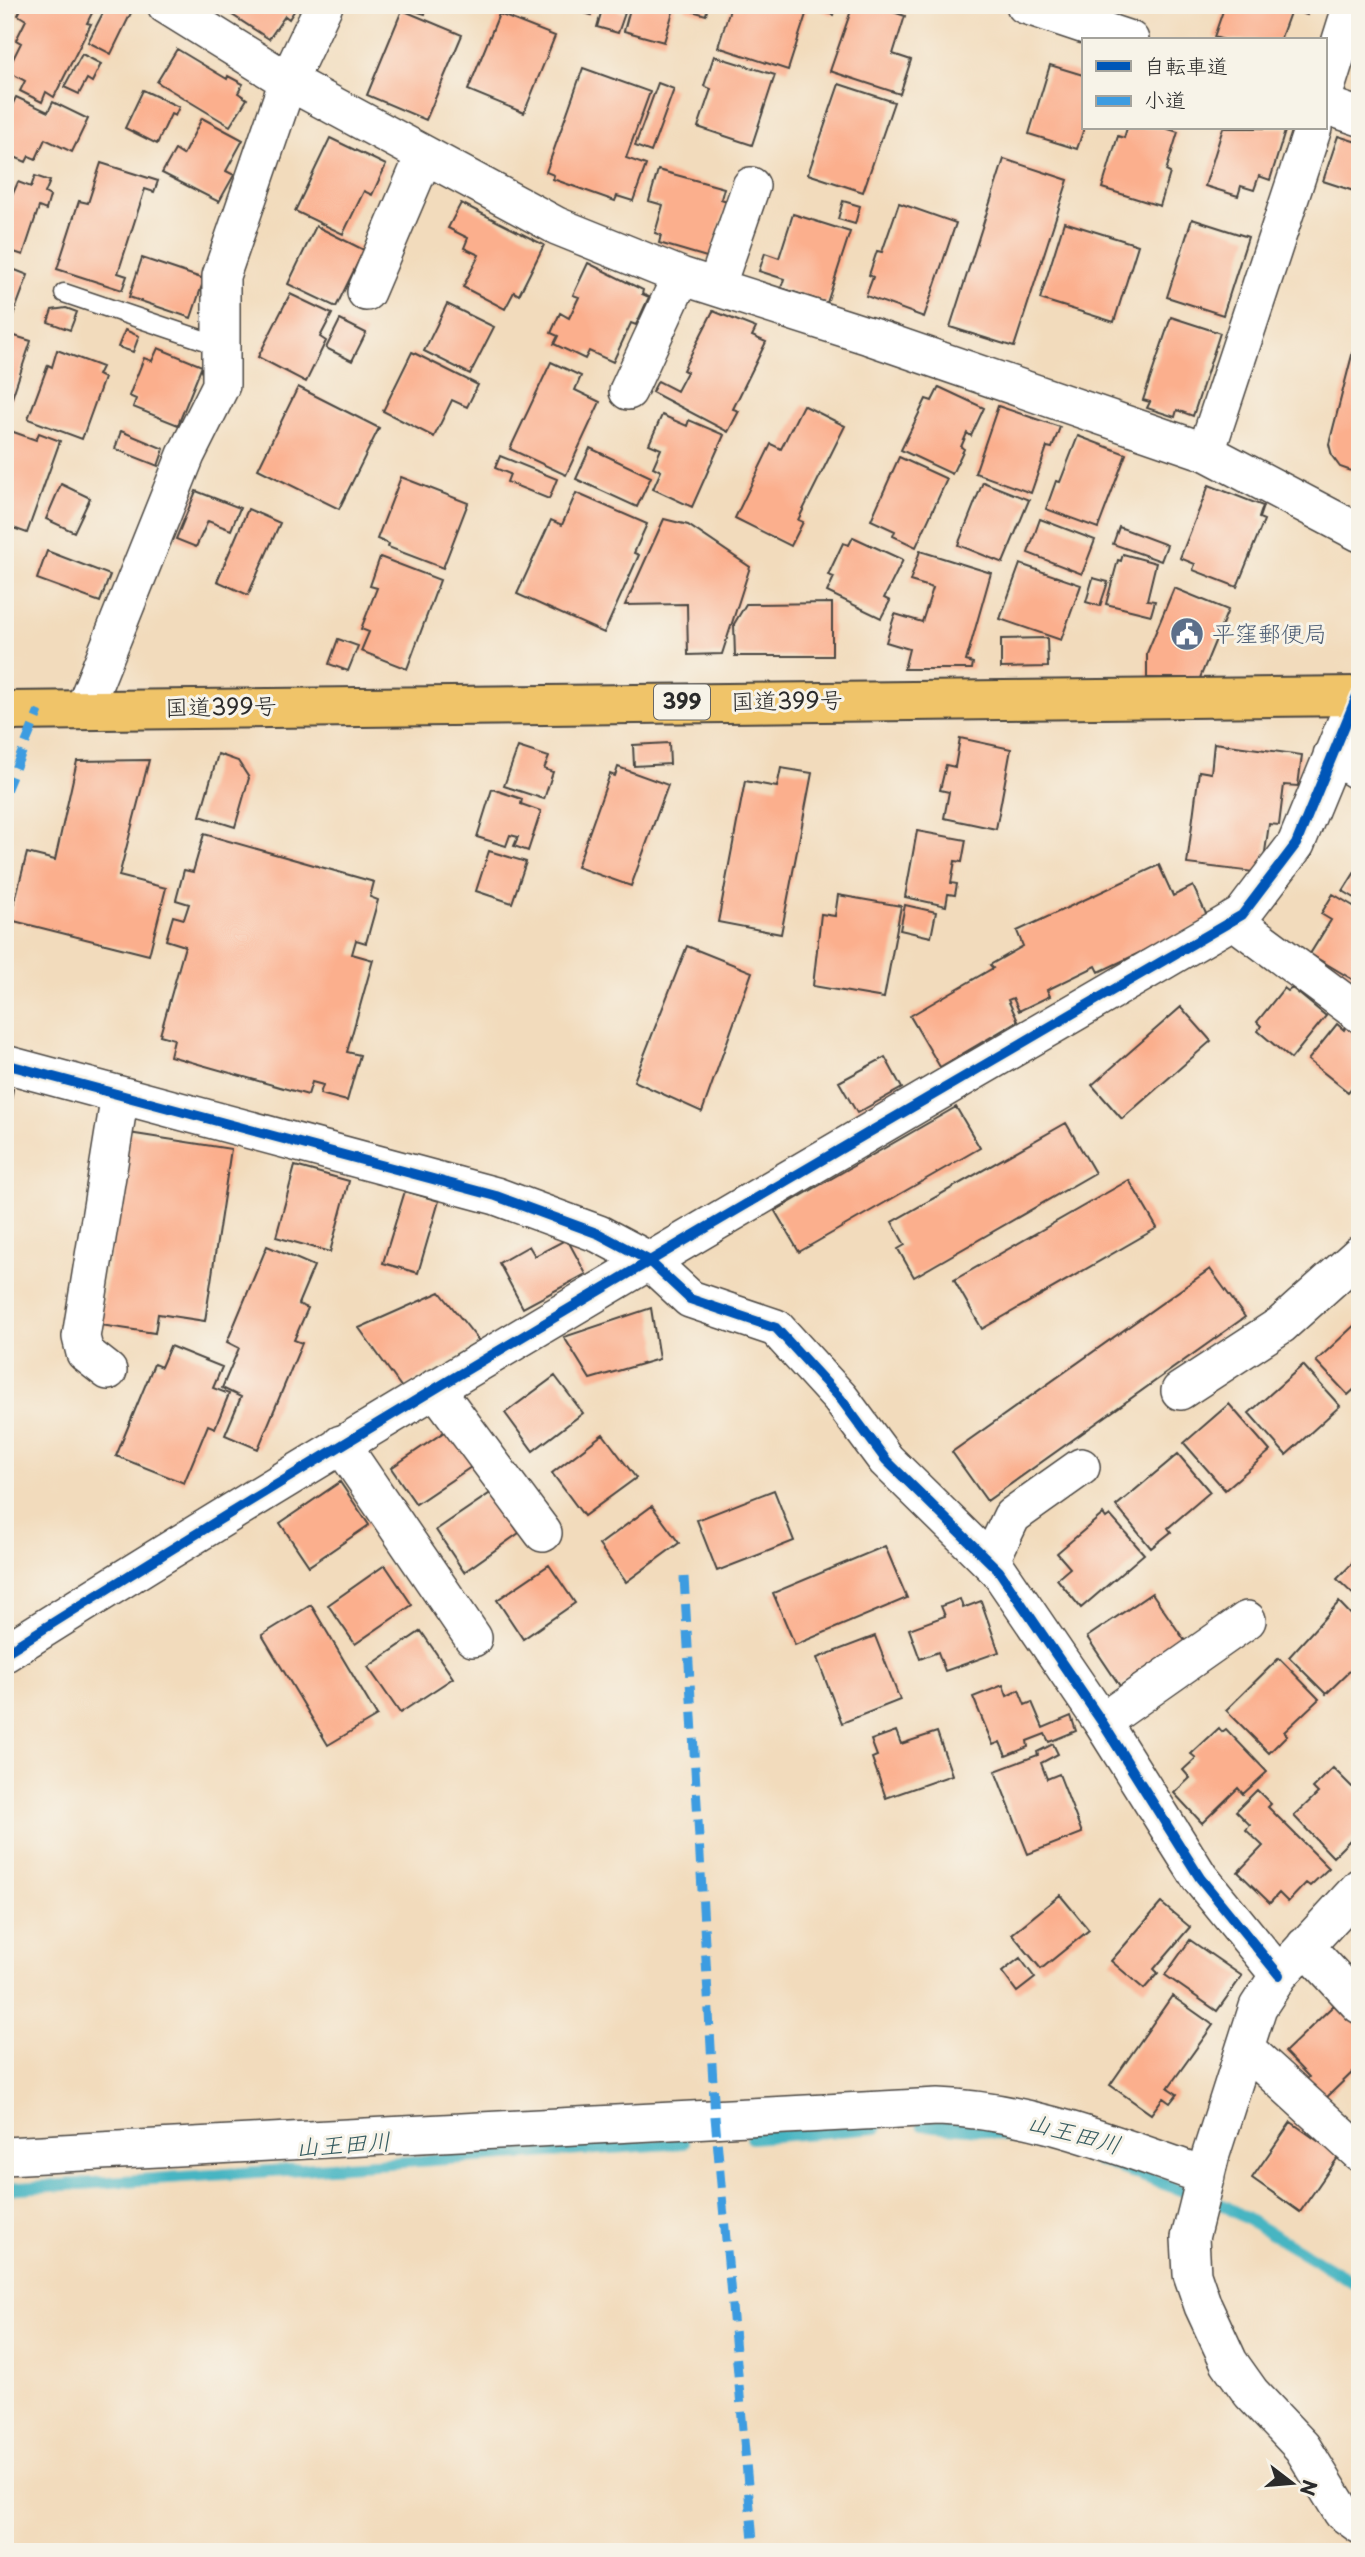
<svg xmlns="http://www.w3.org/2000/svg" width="1365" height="2557" viewBox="0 0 1365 2557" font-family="'Playpen Sans','Klee One',sans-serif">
<rect width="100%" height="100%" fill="#f7f3e8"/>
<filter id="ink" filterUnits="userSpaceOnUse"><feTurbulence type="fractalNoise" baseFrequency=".0143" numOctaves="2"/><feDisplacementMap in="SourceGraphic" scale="14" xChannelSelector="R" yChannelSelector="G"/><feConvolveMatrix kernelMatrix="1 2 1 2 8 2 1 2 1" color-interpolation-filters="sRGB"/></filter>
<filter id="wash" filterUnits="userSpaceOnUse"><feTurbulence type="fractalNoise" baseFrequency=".00686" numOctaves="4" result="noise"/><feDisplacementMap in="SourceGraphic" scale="28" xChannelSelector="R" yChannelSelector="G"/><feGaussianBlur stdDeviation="1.57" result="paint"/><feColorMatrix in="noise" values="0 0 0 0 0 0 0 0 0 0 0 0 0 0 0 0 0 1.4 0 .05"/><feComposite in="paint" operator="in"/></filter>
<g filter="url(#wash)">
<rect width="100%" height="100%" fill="#f2dbbc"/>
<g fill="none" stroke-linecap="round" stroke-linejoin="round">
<path stroke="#47b5c2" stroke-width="12" d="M922,2125L981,2130L1073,2151L1225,2206L1360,2286
M751,2138L876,2128
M5,2189L684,2143"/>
</g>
<g id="blocks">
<path fill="#fbaf8d" d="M23,5H96L87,23L91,24L54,97L46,92L42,102L20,91L25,81L7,71L21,43L16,40L26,20L18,15Z
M107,5H117L131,13L111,54L88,42Z
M217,5H298L289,19L285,16L269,39Z
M394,5H427L425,14Z
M557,5H593L591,15Z
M631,5H675L664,42L624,31Z
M686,5H708L706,15L685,9Z
M741,5H809L788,70L718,47L731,6L740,8Z
M814,5H836L833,15L813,8Z
M853,5H873L905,16L893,54L911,60L900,94L830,71Z
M1225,5H1310L1307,15L1291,10L1280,40H1224L1214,37Z
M603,6L625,13L618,33L597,27Z
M402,10L462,35L426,120L367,95Z
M499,14L555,36L524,113L468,90Z
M177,49L227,79L228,76L243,84L238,93L247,99L230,126L157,82Z
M82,54L101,64L92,82L87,79L79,94L64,87Z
M714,56L775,75L752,145L698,127L711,89L704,86Z
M1050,65L1083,75L1084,128L1077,149L1029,134Z
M583,68L650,92L626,158L646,165L633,201L617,196L615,201L553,179L554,175L546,172Z
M658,83L674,89L651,152L635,146Z
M839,84L894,102L863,192L808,174Z
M143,90L179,107L175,116L171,114L157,144L125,128Z
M16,97L48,112L53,102L88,119L72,152L45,139L36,159L29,156L26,162L5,153V120Z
M202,118L243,140L226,171L234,175L219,202L162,173L175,150L183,155Z
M1127,128H1165L1178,132L1166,171L1170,173L1160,206L1102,188L1118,136L1124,138Z
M1223,128H1286L1270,180L1259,176L1254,190L1241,186L1238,196L1205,186Z
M1338,136L1360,143V193L1323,181Z
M330,138L386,165L372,195L364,191L343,234L295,211Z
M1004,159L1068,180L1014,347L950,327Z
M101,163L158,181L154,192L145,189L118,273L127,276L122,290L57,269L79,201L88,203Z
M658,170L724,188L721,199L727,201L710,258L659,243L661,235L655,233L663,205L649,201Z
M35,176L50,181L45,193L50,196L46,210L39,207L23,255L5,249V196L11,198L18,182L31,187Z
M843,201L860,206L855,224L838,219Z
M461,203L544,245L519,295L514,292L505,309L463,287L479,255L464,248L468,238L448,228Z
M899,203L956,223L924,317L866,296L873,277L869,275L877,251L882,252Z
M793,214L850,232L827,303L781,288L784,279L759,271L765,253L779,258Z
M1192,219L1248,237L1223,315L1167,297Z
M1064,222L1138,245L1114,322L1040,299Z
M316,226L364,250L336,307L288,284Z
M142,258L204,279L191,318L129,297Z
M588,263L643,290L642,294L649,297L636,325L631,323L613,362L589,351L585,359L554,344L558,336L551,333L560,313L569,318L579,297L573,295Z
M5,266L28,275L11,321L5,319Z
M290,294L332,314L320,337L326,341L306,382L258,357Z
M447,304L494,327L470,374L424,351Z
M66,308L77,312L70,330L48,322L52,310Z
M713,311L756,328L752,336L766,342L733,409L739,411L728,432L652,392L658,381L677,391L687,372L683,370Z
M1171,317L1220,333L1193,416L1177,410L1175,417L1147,408L1150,402L1143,400Z
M340,320L366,333L352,361L326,348Z
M1359,328H1360V474L1340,467L1332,456L1329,444Z
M125,330L139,336L133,352L118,347Z
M5,333L31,341L6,416H5Z
M158,348L202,366L178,425L133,407L136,399L129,396L144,358L152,361Z
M57,350L102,367L98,375L104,378L82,439L28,419L48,365L52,367Z
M412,352L478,385L467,407L452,400L434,437L383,411Z
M551,362L581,376L575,390L600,402L566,475L510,449Z
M298,387L379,428L339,509L258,469Z
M939,387L984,408L971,436L967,433L961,447L964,449L952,474L901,450L926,399L932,401Z
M803,405L845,426L798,520L803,522L791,546L735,518L771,444L781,449Z
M998,406L1060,427L1052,448L1047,447L1031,493L975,473Z
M662,415L687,426L689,420L724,435L692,507L653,489L661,471L653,467L661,449L649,444Z
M5,429L36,440L39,433L60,441L27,533L5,525Z
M121,431L164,449L158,466L115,449Z
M1078,436L1126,454L1098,528L1046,509L1056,481L1060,482Z
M590,448L651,477L637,507L576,479Z
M500,456L557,479L549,499L507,482L510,474L495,468Z
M899,457L947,479L916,547L893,536L895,531L871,520Z
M401,477L468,503L443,568L388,547L389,544L377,539Z
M983,482L1029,500L1003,563L958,545Z
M61,484L90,498L74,532L46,519Z
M1209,485L1263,506L1259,518L1264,520L1237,587L1193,570L1195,564L1180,558Z
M196,491L240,508L231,530L208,521L196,547L176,539Z
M576,493L647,524L634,553L639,555L604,633L517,594L551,520L562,525Z
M248,509L280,523L248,595L217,581Z
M664,519L688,525L750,567L722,654L688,655L687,604L625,605Z
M1040,519L1095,540L1082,574L1028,553Z
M1119,527L1167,545L1161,561L1113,544Z
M853,537L903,560L884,598L890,601L881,618L827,592L834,577L828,575L843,543L849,545Z
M47,551L110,575L100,602L37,579Z
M920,551L991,573L966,661L973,663L972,669H904L909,649L886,642L895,614L922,622L933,588L910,581Z
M1123,554L1156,563L1147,600L1155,601L1151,615L1106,604L1118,560L1121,561Z
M380,557L440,580L407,669L361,651L369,632L361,629L377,588L370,586Z
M1020,564L1081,585L1061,640L1000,619Z
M1093,578L1108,582L1100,606L1086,602Z
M1174,588L1228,610L1200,678H1147V653Z
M832,603V656H735L734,624L746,604Z
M1047,638L1048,667L1001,668V639Z
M338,639L358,646L348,671L329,664Z
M960,738L1011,749L996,829L944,818L949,792L940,790L946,765L955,767Z
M669,743L670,764L634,766L633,745Z
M1214,743L1302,755L1298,786L1284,785L1279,825L1269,824L1262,873L1187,864L1199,771L1211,773Z
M518,747L549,757L544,769L553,772L544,799L504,786Z
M218,754L238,761L249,778L235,827L200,816Z
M149,760L119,876L166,888L149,955L10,920L27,853L55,860L77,761Z
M618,767L668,785L631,886L577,867L610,774L615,776Z
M781,768L812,773L781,934L718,922L745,781L777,787Z
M492,789L522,799L521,804L541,811L528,851L514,846L518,837L510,835L506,846L477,837Z
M917,831L966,840L962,862L955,861L951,883L957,884L955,895L948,894L946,906L905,897Z
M204,834L374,882L370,897L378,900L366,943L356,940L352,954L373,960L347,1052L360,1055L347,1101L320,1094L323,1085L312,1082L308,1095L170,1056L174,1039L160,1035L185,946L166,940L173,916L184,919L189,904L176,900L184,870L193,872Z
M489,851L526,862L512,903L476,891Z
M1360,864V901L1343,891Z
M1159,865L1173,896L1193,886L1209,920L1099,972L1096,966L1047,990L1050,996L1019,1011L1013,998L1008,1000L1018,1021L940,1067L910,1016L993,968L990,965L1023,946L1017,931Z
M1333,894L1360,910V984L1310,954L1331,920L1321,914Z
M838,895L901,906L884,998L813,986L821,914L835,916Z
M905,905L936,912L931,937L900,930Z
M687,946L752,972L702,1112L634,1081Z
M1284,988L1288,991L1292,988L1326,1016L1291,1059L1258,1031L1261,1026L1257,1022Z
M1181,1007L1211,1041L1122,1119L1092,1085Z
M1337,1024L1344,1030L1347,1025L1360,1035V1077L1348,1092L1308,1060Z
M885,1057L902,1088L857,1113L839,1082Z
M5,1087L13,1089L7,1123H5Z
M956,1107L980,1148L799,1252L775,1211Z
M1066,1123L1095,1173L914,1277L898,1249L905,1245L892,1222Z
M129,1133L231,1149L205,1321L158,1314L155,1333L100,1325Z
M295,1166L349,1181L330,1252L276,1237Z
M1129,1180L1157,1228L982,1329L954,1280Z
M405,1191L439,1201L418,1273L383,1263Z
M567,1239L586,1274L523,1308L499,1263L529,1246L535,1256Z
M267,1246L314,1266L298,1304L308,1308L294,1340L302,1343L258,1449L225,1435L241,1397L222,1388L239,1348L227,1342Z
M1210,1269L1245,1317L987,1501L952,1452Z
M440,1292L479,1341L402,1388L359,1328Z
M651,1308L659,1359L590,1379L564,1337Z
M1360,1320V1384L1348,1395L1316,1361Z
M170,1346L222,1367L213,1388L229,1394L215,1428L208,1425L184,1483L116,1456L154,1364L161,1367Z
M1303,1365L1340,1406L1286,1455L1249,1413Z
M555,1376L583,1413L533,1451L505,1413Z
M1229,1404L1270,1451L1225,1490L1184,1443Z
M450,1428L474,1465L416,1504L391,1468Z
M603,1434L636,1478L584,1516L552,1473Z
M1178,1454L1210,1492L1168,1528L1171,1532L1151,1548L1116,1506Z
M340,1482L369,1525L309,1566L280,1523Z
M774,1490L794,1541L717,1571L697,1520Z
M492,1492L519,1533L464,1572L436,1530Z
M652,1506L679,1543L626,1582L599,1545Z
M1103,1514L1106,1518L1110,1515L1144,1554L1081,1608L1057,1579L1070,1568L1057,1553Z
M885,1546L907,1598L795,1645L773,1593Z
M1360,1555V1601L1337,1579Z
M385,1565L412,1605L355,1644L328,1605Z
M549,1565L575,1603L523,1639L497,1600Z
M1152,1593L1185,1641L1120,1686L1087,1637Z
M960,1599L963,1608L981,1601L999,1652L945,1671L938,1652L920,1659L909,1629L945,1616L941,1606Z
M1339,1602L1360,1624V1661L1326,1694L1289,1657Z
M311,1605L377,1716L328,1745L262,1635Z
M421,1631L453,1678L400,1713L368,1667Z
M875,1636L900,1700L842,1723L817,1658Z
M1279,1658L1319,1699L1284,1732L1287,1735L1269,1753L1226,1710Z
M1003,1685L1007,1696L1019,1690L1025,1705L1032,1702L1043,1728L1071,1716L1076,1731L1049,1742L1045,1734L1027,1741L1028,1747L1006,1756L1000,1742L993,1745L973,1697Z
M1219,1728L1222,1732L1226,1729L1267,1772L1243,1794L1238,1788L1202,1823L1174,1793L1190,1778L1183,1770L1196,1758L1191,1754Z
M896,1731L901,1744L937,1732L952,1775L886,1798L872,1758L877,1756L871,1740Z
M1053,1744L1058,1754L1041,1763L1047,1779L1059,1774L1082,1833L1028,1854L995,1771L1038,1755L1037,1752Z
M1333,1768L1360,1795V1830L1333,1857L1294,1816L1318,1793L1313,1788Z
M1257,1790L1271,1804L1268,1807L1329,1868L1310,1886L1306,1883L1288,1902L1279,1893L1270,1903L1238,1872L1263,1846L1246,1830L1250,1825L1236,1811Z
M1060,1895L1089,1930L1041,1969L1012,1934Z
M1161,1903L1190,1927L1154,1969L1158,1973L1144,1989L1111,1961Z
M1190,1940L1242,1976L1217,2011L1165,1975Z
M1020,1958L1035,1978L1017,1992L1002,1972Z
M1172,1996L1213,2025L1168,2088L1177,2094L1170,2103L1163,2098L1151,2114L1110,2085Z
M1334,2005L1340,2011L1343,2007L1360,2025V2065L1324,2100L1305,2081L1309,2077L1285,2052Z
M1291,2122L1339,2156L1300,2212L1252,2178Z"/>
</g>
</g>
<g filter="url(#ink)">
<use href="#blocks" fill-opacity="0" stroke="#494541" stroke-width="2"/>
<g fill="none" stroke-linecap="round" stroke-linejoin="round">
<g stroke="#494541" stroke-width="21">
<path id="lane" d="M64,293L221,346"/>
</g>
<g stroke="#494541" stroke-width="40">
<path id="street" d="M166,5L288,81L557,226L681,276L869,336L1206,452L1360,533
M1025,5L1130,40
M1325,91L1352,5
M1325,105L1360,117
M716,287L751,186
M366,292L424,156
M628,391L681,276
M1206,452L1313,128
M84,709L186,455L221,385V276L288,81L324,5
M1332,755L1360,772
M1233,920L1360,1014
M5,1064L496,1196L599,1234L648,1260L690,1299L776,1328L840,1398L886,1460L999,1571L1102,1722L1200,1878L1279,1975
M108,1371L85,1353L81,1337L120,1095
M435,1388L543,1533
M1180,1391L1281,1325L1360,1254
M341,1444L473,1638
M990,1562L1012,1516L1081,1467
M5,1653C411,1397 826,1157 1242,915L1296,844L1357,696
M1102,1722L1247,1620
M1360,1887L1279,1975L1258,2007L1211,2154L1190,2238L1192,2274L1203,2306L1229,2362L1251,2393L1302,2447L1342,2512L1360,2525
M1305,1946L1360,2005
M1245,2048L1360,2153
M5,2156L938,2107C1031,2110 1118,2146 1206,2176"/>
</g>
<g stroke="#494541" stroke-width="42">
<path id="highway" d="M5,711L1360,696"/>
</g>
<use href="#lane" stroke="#fff" stroke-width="18"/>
<use href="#street" stroke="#fff" stroke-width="37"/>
<use href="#highway" stroke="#f0c469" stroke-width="38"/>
<path stroke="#3d9ce1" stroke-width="9" stroke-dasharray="18 9" stroke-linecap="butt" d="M5,793L39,711
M684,1577L715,2117L754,2552"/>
<g stroke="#f7f3e8" stroke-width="15">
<path id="cycleway" d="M5,1064L496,1196L599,1234L648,1260L690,1299L776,1328L840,1398L886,1460L999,1571L1102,1722L1200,1878L1279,1975
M5,1653C411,1397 826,1157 1242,915L1296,844L1357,696"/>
</g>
<use href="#cycleway" stroke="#0057b8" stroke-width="10"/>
</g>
</g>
<defs>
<g id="civic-disc" transform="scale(1.75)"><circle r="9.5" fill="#5c6f8a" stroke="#f7f3e8"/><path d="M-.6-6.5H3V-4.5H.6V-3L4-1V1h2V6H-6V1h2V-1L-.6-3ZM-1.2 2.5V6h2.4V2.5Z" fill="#fff"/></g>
</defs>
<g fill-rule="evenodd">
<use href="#civic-disc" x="1187" y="634"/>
</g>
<g text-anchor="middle" stroke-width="6" stroke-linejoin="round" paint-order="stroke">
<rect fill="#f7f3e8" stroke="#686764" stroke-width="2" x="654" y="684.5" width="56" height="35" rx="5"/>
<g font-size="21" font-weight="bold" fill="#2b2b2b">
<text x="682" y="709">399</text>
</g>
<g font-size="23" fill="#4e5e75" stroke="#f7f3e8" text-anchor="start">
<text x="1212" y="642">平窪郵便局</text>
</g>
<g font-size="23" fill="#2b2b2b" stroke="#f7f3e8">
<text transform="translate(787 701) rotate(-1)" y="8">国道399号</text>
<text transform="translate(221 707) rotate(-1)" y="8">国道399号</text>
</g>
<g font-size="24" font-style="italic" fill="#355b60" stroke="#f7f3e8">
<text transform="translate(1074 2134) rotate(15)" y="8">山王田川</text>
<text transform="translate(343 2145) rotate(-4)" y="8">山王田川</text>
</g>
</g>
<rect width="1365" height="2557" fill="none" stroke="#f7f3e8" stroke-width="28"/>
<rect x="1082" y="38" width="245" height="91" fill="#f7f3e8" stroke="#a5a39c" stroke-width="2"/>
<rect x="1096" y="61" width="35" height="10" fill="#0057b8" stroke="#a5a39c" stroke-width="2"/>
<text x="1144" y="74" font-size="21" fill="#2b2b2b">自転車道</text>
<rect x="1096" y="96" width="35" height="10" fill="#3d9ce1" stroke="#a5a39c" stroke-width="2"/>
<text x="1144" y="108" font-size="21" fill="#2b2b2b">小道</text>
<g transform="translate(1292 2483) rotate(106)" stroke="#f7f3e8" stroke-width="5" paint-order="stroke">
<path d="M0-5L12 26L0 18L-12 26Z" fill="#2b2b2b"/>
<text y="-10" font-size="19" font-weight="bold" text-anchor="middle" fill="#2b2b2b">N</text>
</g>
</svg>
